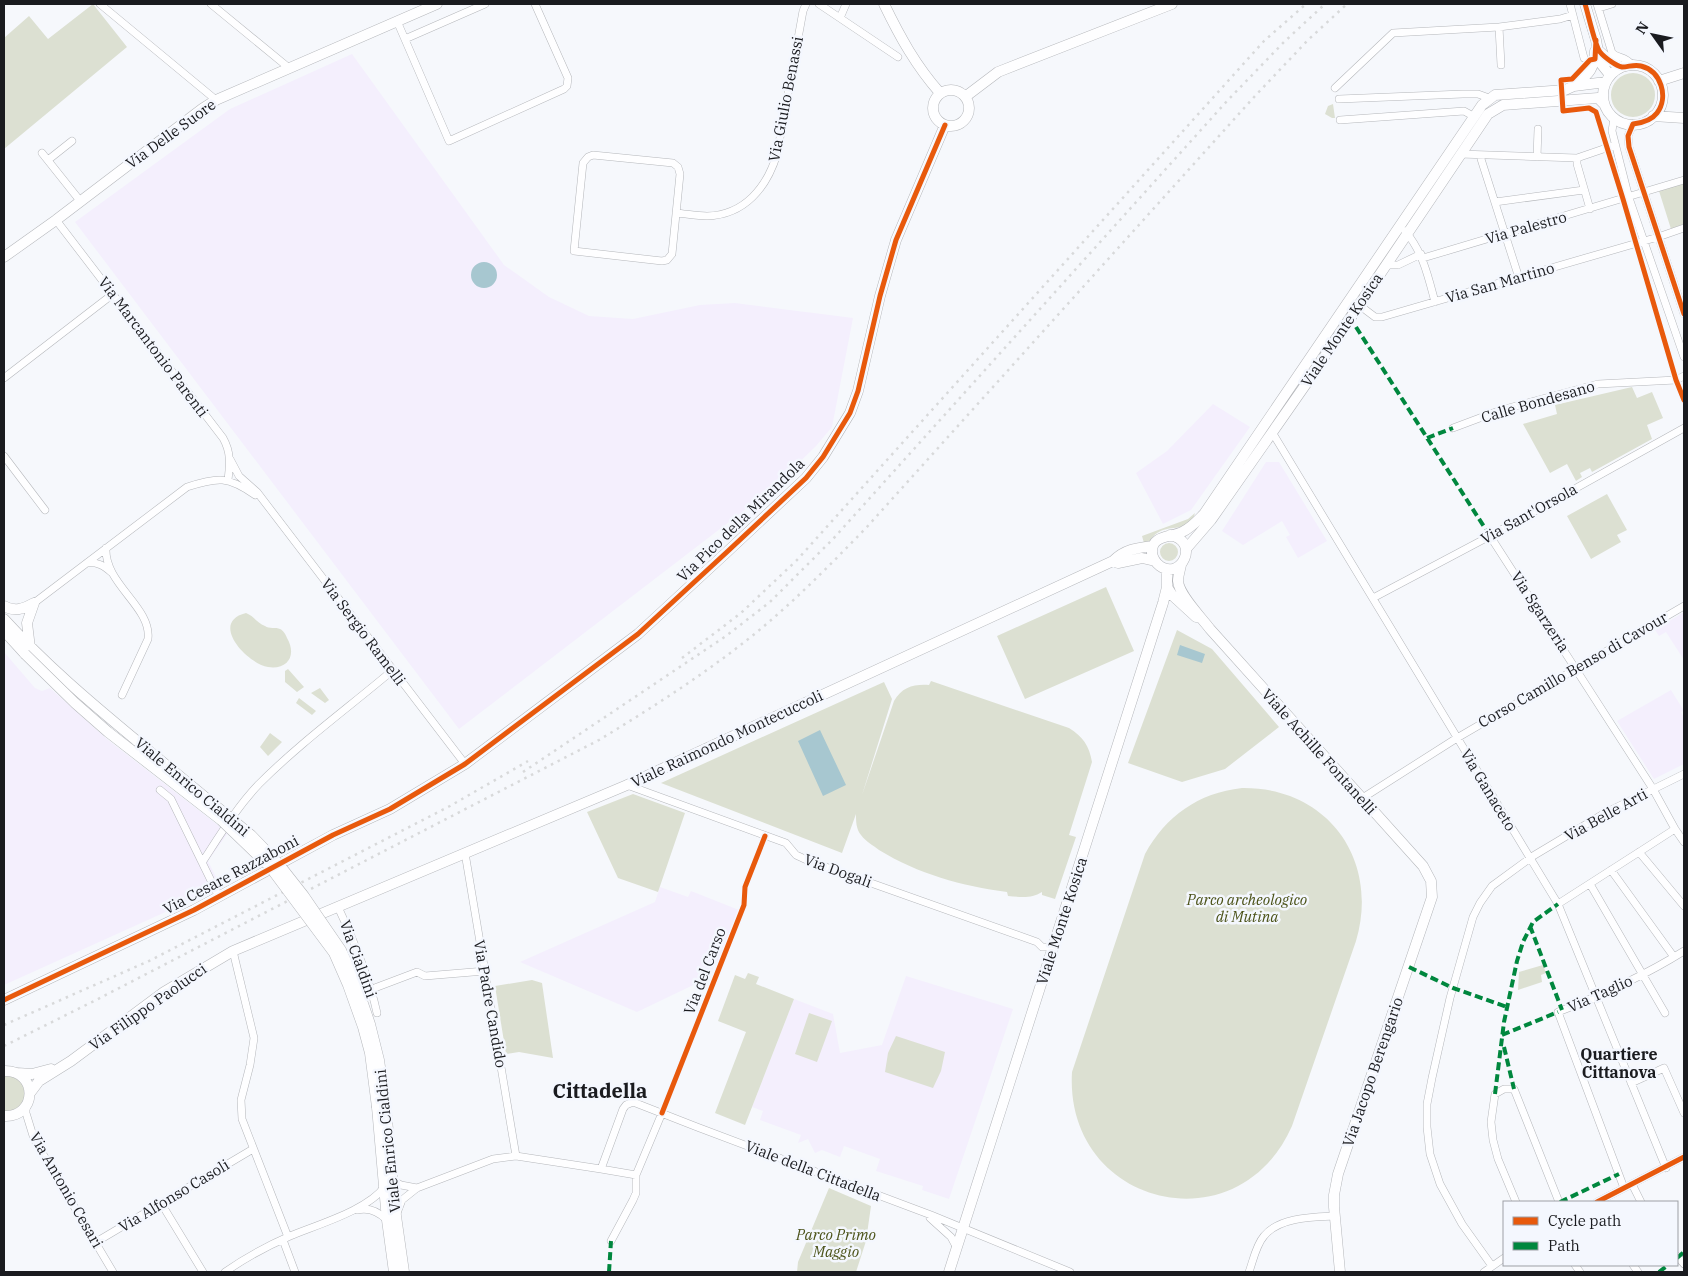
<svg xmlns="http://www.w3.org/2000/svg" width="1688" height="1276" viewBox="0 0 1688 1276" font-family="'IBM Plex Serif',serif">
<rect width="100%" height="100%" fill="#f6f8fc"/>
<path fill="#f4effd" d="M352,54L504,265L549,297L589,316L633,319L700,305L735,303L853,318L832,427L816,446L772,489L459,729L75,222L230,109Z
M1213,404L1250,427L1191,510L1163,524L1136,473L1167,451Z
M1266,462H1279L1327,541L1298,558L1286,537L1290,535L1282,521L1243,545L1222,531Z
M1684,612V660L1666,632L1659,636L1655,630Z
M4,652L35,688L42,691L50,688L108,740L228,833L208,861L219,883L181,905L4,985Z
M1671,690L1684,711L1681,712L1684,718V764L1654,779L1617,721Z
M660,887L688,897L691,891L739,910L721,959L712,963L714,966L710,977L637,1012L520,962L655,902Z
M906,976L1013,1009L949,1199L922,1190L923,1186L876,1171L880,1159L844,1146L840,1157L822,1150L815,1153L808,1139L798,1143L801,1135L760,1120L763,1111L752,1107L794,999L833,1014L840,1053L882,1045Z"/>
<path fill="#dce0d2" d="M93,4L127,47L4,149V38L29,16L48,39Z
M1611 95a22 22 0 1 1 44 0a22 22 0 1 1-44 0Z
M1333,104L1335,118H1332L1325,114L1328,106Z
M1684,182V224L1671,229L1659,191Z
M1632,387L1637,398L1652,392L1663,418L1647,425L1652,439L1592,472L1590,468L1580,473L1582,477L1576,481L1567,464L1550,473L1523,424L1557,414L1555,405Z
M1607,494L1627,530L1617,535L1621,542L1591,559L1567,516Z
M1195,513L1192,522C1189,523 1184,526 1181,527C1167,529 1158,528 1149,542L1144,543L1142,536L1188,519Z
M1160 552a9 9 0 1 1 18 0a9 9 0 1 1-18 0Z
M1106,587L1134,651L1025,699L997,636Z
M246,613C254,616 257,623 265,626C269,629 276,627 280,629C283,630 286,635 287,638C297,655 288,670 268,667C246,663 209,622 246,613Z
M1177,630L1212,649L1279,727L1225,769L1182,782L1128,763Z
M288,669L304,687L297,692L285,682V671Z
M931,681L1069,728C1083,737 1089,745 1092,762L1069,835L1076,837L1055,899L1042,895V892C1031,899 1021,897 1008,896L1007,892C962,886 918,874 879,850C873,845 866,842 861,835C856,829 856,821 856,814L842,853L661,783L884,682L892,699L862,795L894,701C902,687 914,684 929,685Z
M320,688L329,700L325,703L311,693Z
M299,698L316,711L312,715L296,703Z
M270,733L282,742L268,756L260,747Z
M1242,788C1328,787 1380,860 1356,941L1292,1126C1238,1249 1064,1206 1072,1072L1145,854C1166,816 1198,793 1242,788Z
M633,794L685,813L658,892L618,878L587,812Z
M1543,965L1546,973L1541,975L1542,982L1518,990L1519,972Z
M748,973L759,977L756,984L794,999L745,1125L715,1113L746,1032L718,1021L735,975L745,979Z
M532,980L542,983L553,1058L519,1052L506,1054L495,986Z
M809,1013L832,1021L817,1062L795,1054Z
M896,1036L945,1052L941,1071L933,1088L885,1072L888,1053Z
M9,1074L22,1082L26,1096L18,1109L4,1112V1075Z
M829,1188L871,1206L866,1241L856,1272H797L798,1262Z"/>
<path fill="#a7c7d0" d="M471 275a13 13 0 1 1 26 0a13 13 0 1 1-26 0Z
M1180,645L1205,654L1202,663L1177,655Z
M820,730L846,785L823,796L798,741Z"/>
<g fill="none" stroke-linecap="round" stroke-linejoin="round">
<g stroke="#b5b7bb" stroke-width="8">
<path id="street" d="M100,4L216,100
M211,4L289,68
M819,4L898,57
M1570,4L1584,58
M1597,4L1612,53C1619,59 1625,56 1632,65
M1599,8L1612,4
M840,18L846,4
M397,21L449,141L564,89L567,86L568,78L535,4
M1499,27L1501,65
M405,39L485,4
M1335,88L1393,33L1499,27L1560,19L1573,15
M1339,99L1463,94H1478L1489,98
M1614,118L1612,131L1629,198L1684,357
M1340,120L1464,111L1473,116
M1633,124L1628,136L1629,147L1684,314
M42,153L81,202
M1460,154L1577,158L1615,145
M593,155L673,163L678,167L680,174L672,254L667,260L662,261L574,251L583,163L588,157Z
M1537,157L1538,129
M1577,158V164L1590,209
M1481,159L1519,278
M48,160L72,141
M1495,202L1584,190
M676,213C687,214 697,216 707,216C745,215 767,187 777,154L803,11L806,4
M56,220L223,438C231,452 230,464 228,480
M1405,231C1423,252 1428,276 1435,302
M1423,258L1684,180
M1387,265H1398L1421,254
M1359,305L1375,317H1382L1658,237L1684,228
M4,378L113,294
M1453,428L1501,410L1598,384L1676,380L1684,376
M1272,432L1558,904L1666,1168
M4,456L45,510
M230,459L239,476L257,492L465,764
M1490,536L1653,789L1675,829L1684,842
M106,548C104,584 152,607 148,639L122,695
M87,563C97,562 103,565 111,572
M1373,598L1490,536L1684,428
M34,603L187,487C218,477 228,476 255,495
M627,785L786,843L796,855L809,861L1037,942L1042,947H1055
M160,790L171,799L219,897
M1361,799L1457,738L1684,606
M1639,852L1684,906
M465,853L516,1156
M203,861C220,835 237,807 259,784C301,742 348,708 393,670
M1611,870L1674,957
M1590,884L1665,1013
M1558,904L1675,829
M338,907C354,941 369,976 377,1013
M233,951L254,1038L250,1065L241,1100L242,1119L288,1237
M372,989L417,972L425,976L485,971
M1631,1083L1664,1068L1684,1113
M26,1106V1113L34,1139L113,1272
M662,1113L636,1175L601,1169L623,1109L626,1105L633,1102L697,1127L931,1215L1070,1272
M394,1181L401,1185L417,1188
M1632,1184L1641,1202
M1624,1188L1558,1012C1602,995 1644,976 1684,951
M1516,1202L1498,1159L1493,1140L1491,1122L1495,1094L1504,1089H1514L1559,1202
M1597,1202L1684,1157
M161,1203L203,1272
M357,1210C369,1207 378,1211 387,1220
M397,1213L402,1200L417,1188L493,1159L516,1156L601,1169
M930,1218L951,1237L957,1248
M283,1240L295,1272
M611,1241L633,1200L636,1193V1175
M96,1242L253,1149
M1677,1256L1684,1264
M1575,1265L1580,1272
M1633,1265L1638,1272
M1492,1266L1462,1224L1440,1184L1430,1154L1427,1127V1104L1432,1078L1450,998L1473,917L1480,903L1492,886L1533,856L1605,813L1684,774
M225,1272C245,1258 267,1246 290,1236C316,1225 369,1210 385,1186
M1249,1272C1253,1261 1256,1245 1264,1236C1279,1217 1313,1217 1335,1216
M1484,1272L1504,1258"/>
</g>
<g stroke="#b5b7bb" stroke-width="11">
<path id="secondary" d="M884,4C900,37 916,66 940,93
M1585,4L1596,40L1599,57L1602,65L1610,75
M1599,51L1609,60L1621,67
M1603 95a30 30 0 1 1 60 0a30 30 0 1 1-60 0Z
M1659,81L1684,73
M1574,86C1588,74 1594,71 1595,51
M933 108a18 18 0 1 1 36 0a18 18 0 1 1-36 0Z
M965,97L998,72L1172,4
M1653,116L1684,118
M4,257L56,220L202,109L216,100L437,4
M1170,535C1201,541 1181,581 1160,566C1156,563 1153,559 1152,553C1151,534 1172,538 1184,531C1192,527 1198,520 1204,514L1482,105L1495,95L1565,90L1574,86L1606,82
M1186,549L1211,520L1306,384L1488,114L1503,105L1598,98L1604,104
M1113,561L1118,563L1142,558L1155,561
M1181,565C1180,570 1178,576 1178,581C1179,595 1201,617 1210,629L1423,866L1431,881L1432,897L1338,1174L1334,1195V1207L1340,1272
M1167,587L1172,595L1196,617
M4,606C15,612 23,609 34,603
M4,619C46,665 90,702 137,741
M4,631L25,654
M30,648L27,623L34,603
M4,1000L194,910L333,835L390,809L465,764L638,634L728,551L806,478L823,457L850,413L858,391L880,296L896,240L945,125
M4,1071C39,1070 37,1118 4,1116
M17,1073L32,1074L51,1069
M30,1093L39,1081L71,1061L164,992L233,951L627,785L1113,561C1125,549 1137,548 1153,546
M377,1107L387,1220L394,1272
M386,1109L396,1216L404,1272
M949,1272L1163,603L1167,587V569"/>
</g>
<use href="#street" stroke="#fefeff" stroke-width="7"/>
<use href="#secondary" stroke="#fefeff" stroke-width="10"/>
<path stroke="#d8d9da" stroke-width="2.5" stroke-dasharray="2.5 5" stroke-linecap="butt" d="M682,658L741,613L797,560L1264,41L1306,4
M523,772L726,636L770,602L833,539L1227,101L1284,42L1325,4
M4,1025L149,961L450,806L528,761
M4,1046L96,1000L599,740C650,709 700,677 747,640C790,606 828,567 866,528L1255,96L1308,40L1347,4"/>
<g stroke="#b5b7bb" stroke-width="11" stroke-linecap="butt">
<path id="secondary-bridge" d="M25,654L75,703L108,732L221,820L270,867L334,953L348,985L363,1027L370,1053L377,1107
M137,741L251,835L278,863L304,896L341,950L356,983L370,1024L379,1060L386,1109"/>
</g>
<use href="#secondary-bridge" stroke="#fefeff" stroke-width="10"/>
<path stroke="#00873e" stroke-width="4" stroke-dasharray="8 4" stroke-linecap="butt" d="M1356,327L1490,536
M1427,438L1453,428
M1530,926L1562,1010
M1409,967L1453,988L1507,1007
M1502,1035L1558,1012
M1504,1047L1514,1089
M1495,1094L1504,1022L1517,961L1523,942L1533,922L1558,904
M1560,1202L1619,1174
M1677,1258L1684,1252
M609,1272L611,1241
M1659,1272L1668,1265"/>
<g stroke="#f4f7fe" stroke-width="8">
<path id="cycleway" d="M1585,4C1588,13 1595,46 1600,52C1604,57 1616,66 1622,67C1629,67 1634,64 1641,66C1661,71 1669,97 1657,113C1651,121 1642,123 1633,124L1628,136L1629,147L1684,314
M1596,40L1595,59L1590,60L1572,79L1561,80L1563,111L1589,108L1596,112L1623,199L1676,380L1684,400
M4,1000L194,910L333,835L390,809L465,764L638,634L728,551L806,478L823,457L850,413L858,391L880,296L896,240L945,125
M662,1113L744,905L745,887L765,836
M1597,1202L1684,1157"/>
</g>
<use href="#cycleway" stroke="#e8590c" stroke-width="5"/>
</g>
<g text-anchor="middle" stroke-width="5" stroke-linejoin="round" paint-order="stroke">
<g font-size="15" fill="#1a1b1f" stroke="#f4f7fe">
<text transform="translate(786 99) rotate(-79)" y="5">Via Giulio Benassi</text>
<text transform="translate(171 134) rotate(-36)" y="5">Via Delle Suore</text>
<text transform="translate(1526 228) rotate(-16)" y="5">Via Palestro</text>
<text transform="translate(1500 283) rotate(-16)" y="5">Via San Martino</text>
<text transform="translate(1342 330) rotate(-56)" y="5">Viale Monte Kosica</text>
<text transform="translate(153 347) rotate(53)" y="5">Via Marcantonio Parenti</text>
<text transform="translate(1538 402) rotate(-16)" y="5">Calle Bondesano</text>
<text transform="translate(1529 514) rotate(-29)" y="5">Via Sant'Orsola</text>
<text transform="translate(741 520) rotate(-44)" y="5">Via Pico della Mirandola</text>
<text transform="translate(1540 612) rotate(57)" y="5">Via Sgarzeria</text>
<text transform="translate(363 632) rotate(53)" y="5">Via Sergio Ramelli</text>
<text transform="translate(1573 670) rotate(-30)" y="5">Corso Camillo Benso di Cavour</text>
<text transform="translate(727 739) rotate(-25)" y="5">Viale Raimondo Montecuccoli</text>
<text transform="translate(1319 752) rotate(48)" y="5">Viale Achille Fontanelli</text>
<text transform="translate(192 787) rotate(40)" y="5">Viale Enrico Cialdini</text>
<text transform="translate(1488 790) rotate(59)" y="5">Via Ganaceto</text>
<text transform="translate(1606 815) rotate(-29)" y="5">Via Belle Arti</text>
<text transform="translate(838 871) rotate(20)" y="5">Via Dogali</text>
<text transform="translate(231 875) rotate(-28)" y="5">Via Cesare Razzaboni</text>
<text transform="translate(1062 921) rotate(-72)" y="5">Viale Monte Kosica</text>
<text transform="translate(358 959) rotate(70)" y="5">Via Cialdini</text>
<text transform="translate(705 971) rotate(-69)" y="5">Via del Carso</text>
<text transform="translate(1600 994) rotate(-24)" y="5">Via Taglio</text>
<text transform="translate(490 1004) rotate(80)" y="5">Via Padre Candido</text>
<text transform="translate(148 1007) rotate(-35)" y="5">Via Filippo Paolucci</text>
<text transform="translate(1373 1072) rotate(-71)" y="5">Via Jacopo Berengario</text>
<text transform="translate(388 1141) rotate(-96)" y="5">Viale Enrico Cialdini</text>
<text transform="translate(813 1171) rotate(21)" y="5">Viale della Cittadella</text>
<text transform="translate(66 1190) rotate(60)" y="5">Via Antonio Cesari</text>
<text transform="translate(174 1196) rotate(-31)" y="5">Via Alfonso Casoli</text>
</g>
<g font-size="15" font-style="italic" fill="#4b5218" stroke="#f4f7fe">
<text x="1247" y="905">Parco archeologico<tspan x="1247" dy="17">di Mutina</tspan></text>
<text x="836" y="1240">Parco Primo<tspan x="836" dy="17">Maggio</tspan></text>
</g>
<g font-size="16" font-weight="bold" fill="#1a1b1f" stroke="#f4f7fe">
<text x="1619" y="1060">Quartiere<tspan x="1619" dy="18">Cittanova</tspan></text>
</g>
<g font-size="20" font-weight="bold" fill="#1a1b1f" stroke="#f4f7fe">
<text x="600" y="1098">Cittadella</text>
</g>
</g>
<rect width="1688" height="1276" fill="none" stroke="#1a1b1f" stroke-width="10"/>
<rect x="1503" y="1201" width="175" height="65" fill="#f4f7fe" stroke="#9d9fa5"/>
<rect x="1513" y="1217" width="25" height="8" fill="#e8590c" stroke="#9d9fa5"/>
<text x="1548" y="1226" font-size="15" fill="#1a1b1f">Cycle path</text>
<rect x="1513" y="1242" width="25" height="8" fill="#00873e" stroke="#9d9fa5"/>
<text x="1548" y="1251" font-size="15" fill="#1a1b1f">Path</text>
<g transform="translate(1653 35) rotate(303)" stroke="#f4f7fe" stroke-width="4" paint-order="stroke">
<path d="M0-4L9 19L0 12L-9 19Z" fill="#1a1b1f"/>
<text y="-8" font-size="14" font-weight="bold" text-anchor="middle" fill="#1a1b1f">N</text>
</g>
</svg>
